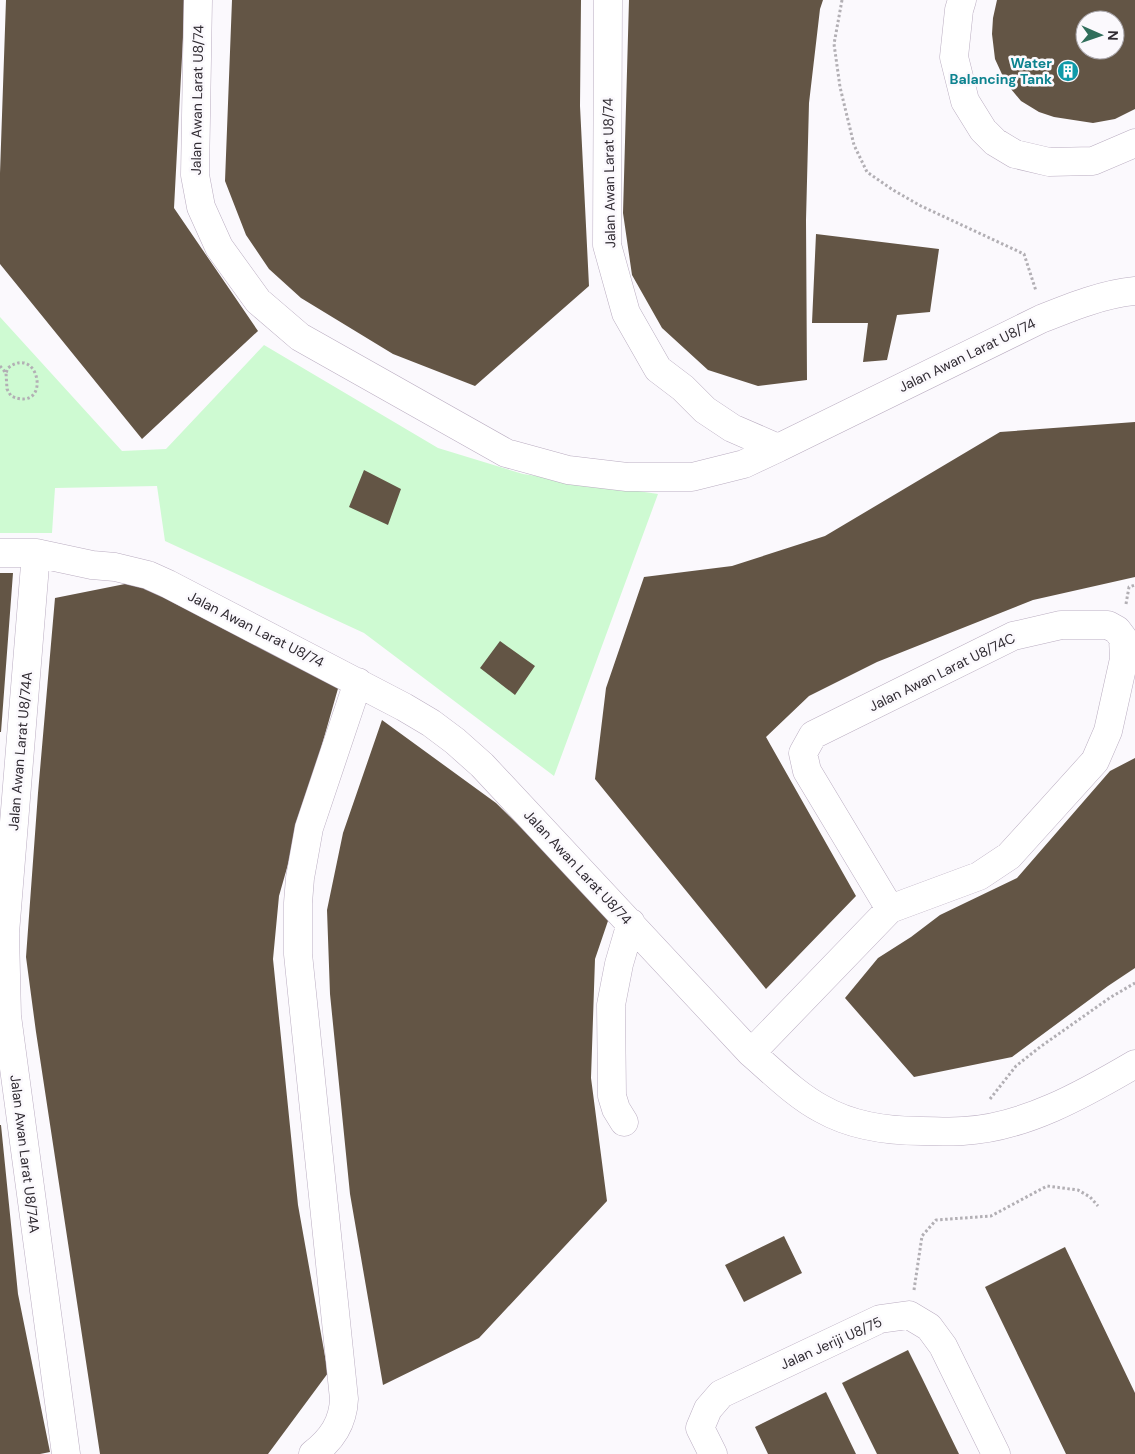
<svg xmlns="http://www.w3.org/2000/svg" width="1135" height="1454" viewBox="0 0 1135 1454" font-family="'DM Sans',sans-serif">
<rect width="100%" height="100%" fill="#fbf9fd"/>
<path fill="#cefad2" d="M0,317L122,451L166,449L264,345L438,448L523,474L658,494L554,776L364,633L165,541L157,486L55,488L52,533H0Z"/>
<path fill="#635545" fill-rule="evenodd" d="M6,0H185L174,208L258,331L142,439L0,264V173Z
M232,0H581L580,106L589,286L475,386L393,354L301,298L269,269L246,235L225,181Z
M629,0H823L820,9L809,103L806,220L807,380L758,386L708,370L662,328L632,275L623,213Z
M997,0H1135V109L1115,119L1093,123L1054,117L1039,112L1021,101L1006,83L995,59L992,34L993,18ZM1085,20H1115V50H1085Z
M816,234L939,249L930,312L897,315L887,360L863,362L868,323H812Z
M1135,422V577L1033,600L877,662L809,696L766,737L856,896L766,989L595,779L606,688L644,577L732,566L825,536L1000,432Z
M364,470L401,489L388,525L349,507Z
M0,573H13L1,732H0Z
M130,583L190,605L339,685L279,896L273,959L298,1205L328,1373L268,1454H100L36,1032L26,957L38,793L55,598Z
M500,641L535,666L515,695L480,668Z
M382,720L496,803L610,915L595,959L591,1078L607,1201L479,1338L383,1385L350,1194L330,994L327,910L343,833Z
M1135,758V968L1108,986L1012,1057L914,1077L845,998L878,958L911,937L940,915L1017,878L1110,771Z
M0,1125H1L18,1294L50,1452L40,1454H0Z
M784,1236L802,1273L744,1302L725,1265Z
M1065,1247L1135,1393V1454H1066L985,1287Z
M908,1350L922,1378L959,1454H877L842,1383Z
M826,1392L856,1454H768L755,1427Z"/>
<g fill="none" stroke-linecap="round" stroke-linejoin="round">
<g stroke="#baadc1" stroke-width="29">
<path id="minor" d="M198,0L195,175L201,207L219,247L258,301L300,337L506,453L568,470L627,477H692L744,464L778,448L732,428L705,410L683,388L658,369L626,313L607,245L608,0
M962,0L959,10L954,57L965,101L983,130L995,142L1015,154L1049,162L1093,161L1135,143
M778,448L1041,319C1071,307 1103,294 1135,291
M0,553H36L92,565L115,567L148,575L168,584L404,707L431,723L455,741L482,765L751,1053C773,1072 797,1096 822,1109C852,1126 888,1131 922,1131C935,1131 950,1132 963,1131C1024,1128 1084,1094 1135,1064
M36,553L5,933L7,1016L66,1454
M751,1053L890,909L979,876L1009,856L1095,761L1108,731L1124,659L1123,638L1117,630L1108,625H1061L1013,636L813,735L803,753L807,771L890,909
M624,1122L616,1109L612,1096L611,1005L619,964L631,923
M313,1454C332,1439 343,1423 344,1399L298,954V903L300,878L309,828L358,682
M713,1454L700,1428L708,1409L721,1394L880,1319L909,1315L929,1327L943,1346L996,1454"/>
</g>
<path stroke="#b2afb4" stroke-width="3" stroke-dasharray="2.5 2.5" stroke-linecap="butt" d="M842,0L834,44L840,87L854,145L867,172L893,190L921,206L1024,254L1036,291
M0,366L6,373L7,389L11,396C52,414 40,343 8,368L6,373
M1126,604L1129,587L1135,585
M990,1099L1016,1066L1040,1047L1111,997L1135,983
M914,1290L922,1236L936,1220L991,1216L1047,1186L1078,1190L1090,1197L1098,1206"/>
<use href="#minor" stroke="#fff" stroke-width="28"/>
</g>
<defs>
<g id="building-disc" transform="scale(1.125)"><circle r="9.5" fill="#0f9aa8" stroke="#fbf9fd"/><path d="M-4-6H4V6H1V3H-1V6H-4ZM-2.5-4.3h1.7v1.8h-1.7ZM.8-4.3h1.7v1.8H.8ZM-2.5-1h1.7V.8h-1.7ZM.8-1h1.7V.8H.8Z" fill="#fff"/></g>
</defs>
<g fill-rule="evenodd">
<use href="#building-disc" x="1068" y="71"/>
</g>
<g text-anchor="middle" stroke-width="5" stroke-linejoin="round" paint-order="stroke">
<g font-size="14" font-weight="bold" fill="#0d838f" stroke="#fbf9fd" text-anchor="end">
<text x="1052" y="68">Water<tspan x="1052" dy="16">Balancing Tank</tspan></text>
</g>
<g font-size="14" fill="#302b32" stroke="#fbf9fd">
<text transform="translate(197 100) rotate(-89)" y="5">Jalan Awan Larat U8/74</text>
<text transform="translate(609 173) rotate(-91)" y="5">Jalan Awan Larat U8/74</text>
<text transform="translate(967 355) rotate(-26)" y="5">Jalan Awan Larat U8/74</text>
<text transform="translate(256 629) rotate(27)" y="5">Jalan Awan Larat U8/74</text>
<text transform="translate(942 672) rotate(-26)" y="5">Jalan Awan Larat U8/74C</text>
<text transform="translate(20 751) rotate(-85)" y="5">Jalan Awan Larat U8/74A</text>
<text transform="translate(578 867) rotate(47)" y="5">Jalan Awan Larat U8/74</text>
<text transform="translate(25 1154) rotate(83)" y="5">Jalan Awan Larat U8/74A</text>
<text transform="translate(831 1343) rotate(-24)" y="5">Jalan Jeriji U8/75</text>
</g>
</g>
<g transform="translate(1100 35) rotate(92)"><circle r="24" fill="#fbf9fd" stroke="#aaa7ac"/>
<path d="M0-4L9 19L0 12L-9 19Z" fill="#306e5b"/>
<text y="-8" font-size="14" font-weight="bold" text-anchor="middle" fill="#302b32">N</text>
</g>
</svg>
